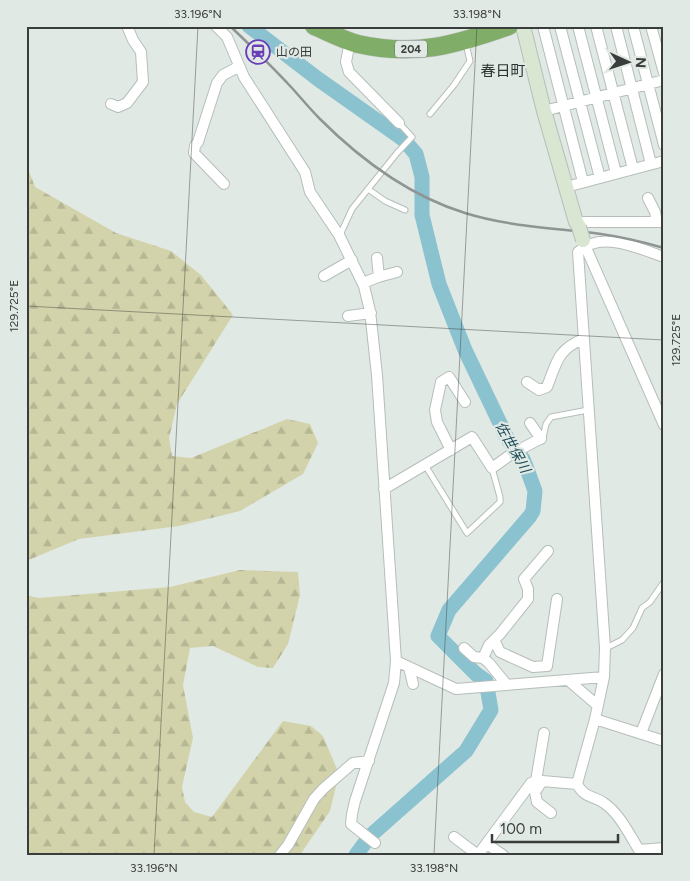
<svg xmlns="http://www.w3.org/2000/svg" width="690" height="881" viewBox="0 0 690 881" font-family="Figtree,'Noto Sans JP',sans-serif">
<defs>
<pattern id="forest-firs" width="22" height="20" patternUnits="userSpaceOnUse" patternTransform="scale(1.25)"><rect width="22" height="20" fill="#d2d3aa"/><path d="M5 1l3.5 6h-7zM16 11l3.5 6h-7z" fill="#b5b693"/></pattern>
</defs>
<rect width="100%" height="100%" fill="#e1e9e5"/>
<path fill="url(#forest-firs)" d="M26,163L35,187L116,233L171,251L201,275L233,315L177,404L169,438L172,456L191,458L287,419L310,424L318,443L303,474L240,511L179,526L79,539L26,561Z
M240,570L298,572L300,595L288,644L273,668L258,667L213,646L190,648L183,685L193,738L182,787L185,802L194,812L212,817L283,721L311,726L323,736L339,774L330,811L300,855H26V595L39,598L170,587Z"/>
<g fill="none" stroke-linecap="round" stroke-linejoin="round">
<path stroke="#8bc2d0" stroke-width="15" d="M249,26L318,79L403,139L416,154L422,177V215L439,284L465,350L507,438L523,459L527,469L535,491L533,511L530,516L449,610L438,636L476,674L486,681L491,710L466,751L370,836L356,855"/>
<g stroke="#b6beb9" stroke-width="7">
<path id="lane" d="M430,114L454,85L470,61L466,44
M368,189L385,201L405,210
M340,235L352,209L397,153L412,137L399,123
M540,439L543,438L546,424L551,417L588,410
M425,465L467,533L500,502V497L492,468
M606,648L622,640L633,628L642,608L650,602L664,582"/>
</g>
<g stroke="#b6beb9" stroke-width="12">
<path id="street" d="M216,26L227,37L244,77L305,172L310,192L339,235L364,286L370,311L377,375L396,661L394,683L355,801L352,814L351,824L375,843
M543,26L583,182
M560,26L600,178
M578,26L616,173
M596,26L633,169
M616,26L651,164
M633,26L664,145
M651,26L664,73
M350,41L346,62L349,72L399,123
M111,104L118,107L127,103L143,82L141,52L133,40L127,26
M544,111L664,80
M224,184L194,153L195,146L198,142L217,83L223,75L238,67
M566,187L664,161
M648,198L655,212L657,222
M576,222H664
M583,241L664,425
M377,258L379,277
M324,276L352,260
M363,283L378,277L397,272
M348,316L371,313
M527,382L539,390L547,387C557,362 557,350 583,339
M530,423L541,439
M451,450L437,422L435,410L441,382L449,377L465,402
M384,489L472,437L492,468L513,453L540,439
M494,640L500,652L533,667L547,666L557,599
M464,648L474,657L483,658
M396,661L456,689L604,677L605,648L578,252C601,230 638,248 664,257
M409,667L413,684
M604,677L595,719L577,784C585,799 593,795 604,803C620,814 629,834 639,850L664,848
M568,680L597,705
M507,685L489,663L483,658L489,645L500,634L528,599V589L524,579L548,551
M595,719L664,741
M641,733L664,674
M536,781L544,733
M551,813L537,802L535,792L542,781L577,784
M454,837L478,855
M487,844L503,855
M280,855L288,845L314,799L323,789L353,763L369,761
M478,855L531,783L536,781H542"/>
</g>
<g stroke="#b6beb9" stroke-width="16">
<path id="secondary" d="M523,26L544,111L576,222L579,227"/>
</g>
<g stroke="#c4c5c4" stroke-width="19">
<path id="highway" d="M314,26C328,32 343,40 358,44C415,57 455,45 509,26"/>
</g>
<use href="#lane" stroke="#fff" stroke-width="5"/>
<use href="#street" stroke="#fff" stroke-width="10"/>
<use href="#secondary" stroke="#d9e6d1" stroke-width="14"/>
<use href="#highway" stroke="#80ad67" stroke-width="18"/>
<path stroke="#8f9592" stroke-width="2.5" d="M230,26C251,46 272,66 292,88C301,98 310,109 320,119C360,159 410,196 465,213C510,227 555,228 601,234C622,237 643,242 664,248"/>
<g stroke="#b6beb9" stroke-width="16" stroke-linecap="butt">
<path id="secondary-bridge" d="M579,227L583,240"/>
</g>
<use href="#secondary-bridge" stroke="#d9e6d1" stroke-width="14"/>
</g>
<path fill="none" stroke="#393d3b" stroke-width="1" stroke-opacity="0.45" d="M26,306L664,340M154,855L198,26M434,855L477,26"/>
<defs>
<g id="station-ring" transform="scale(1.25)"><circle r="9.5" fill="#e1e9e5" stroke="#693fb7" stroke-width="1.5"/><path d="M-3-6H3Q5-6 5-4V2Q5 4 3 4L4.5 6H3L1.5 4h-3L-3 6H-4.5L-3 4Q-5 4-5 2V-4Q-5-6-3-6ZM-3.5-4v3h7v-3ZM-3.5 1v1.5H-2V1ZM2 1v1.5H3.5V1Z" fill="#693fb7"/></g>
</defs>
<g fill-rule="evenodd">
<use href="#station-ring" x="258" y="52"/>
</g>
<g text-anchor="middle" stroke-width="4.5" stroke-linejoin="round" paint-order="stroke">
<rect fill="#e1e9e5" stroke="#6b716e" stroke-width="1" x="395" y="40.5" width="32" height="17" rx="4"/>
<g font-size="11" font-weight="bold" fill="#393d3b">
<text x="411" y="53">204</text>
</g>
<g font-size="12" fill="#393d3b" stroke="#e1e9e5" text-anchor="start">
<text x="276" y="56">山の田</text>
</g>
<g font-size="14" font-style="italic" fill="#1a4a55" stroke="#e1e9e5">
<text transform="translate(513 447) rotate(61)" y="5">佐世保川</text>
</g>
<g font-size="15" fill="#2d3330" stroke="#e1e9e5">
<text x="503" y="76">春日町</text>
</g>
</g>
<rect width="690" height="881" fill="none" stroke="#e1e9e5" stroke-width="55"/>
<g transform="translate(628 62) rotate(93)" stroke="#e1e9e5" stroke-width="4" paint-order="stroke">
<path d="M0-4L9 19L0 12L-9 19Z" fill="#393d3b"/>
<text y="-8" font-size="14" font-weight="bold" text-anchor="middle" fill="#393d3b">N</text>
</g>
<path d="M492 834v8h126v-8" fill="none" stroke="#393d3b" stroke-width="2.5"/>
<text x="500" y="834" font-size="15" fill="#393d3b" stroke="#e1e9e5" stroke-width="4" paint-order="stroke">100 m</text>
<rect x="28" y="28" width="634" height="826" fill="none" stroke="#393d3b" stroke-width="2"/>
<g font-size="12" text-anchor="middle" fill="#393d3b">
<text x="198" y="18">33.196°N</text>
<text x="477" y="18">33.198°N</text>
<text transform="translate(14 306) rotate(-90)" y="4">129.725°E</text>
<text transform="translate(676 340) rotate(-90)" y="4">129.725°E</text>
<text x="154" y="872">33.196°N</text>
<text x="434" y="872">33.198°N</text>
</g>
</svg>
